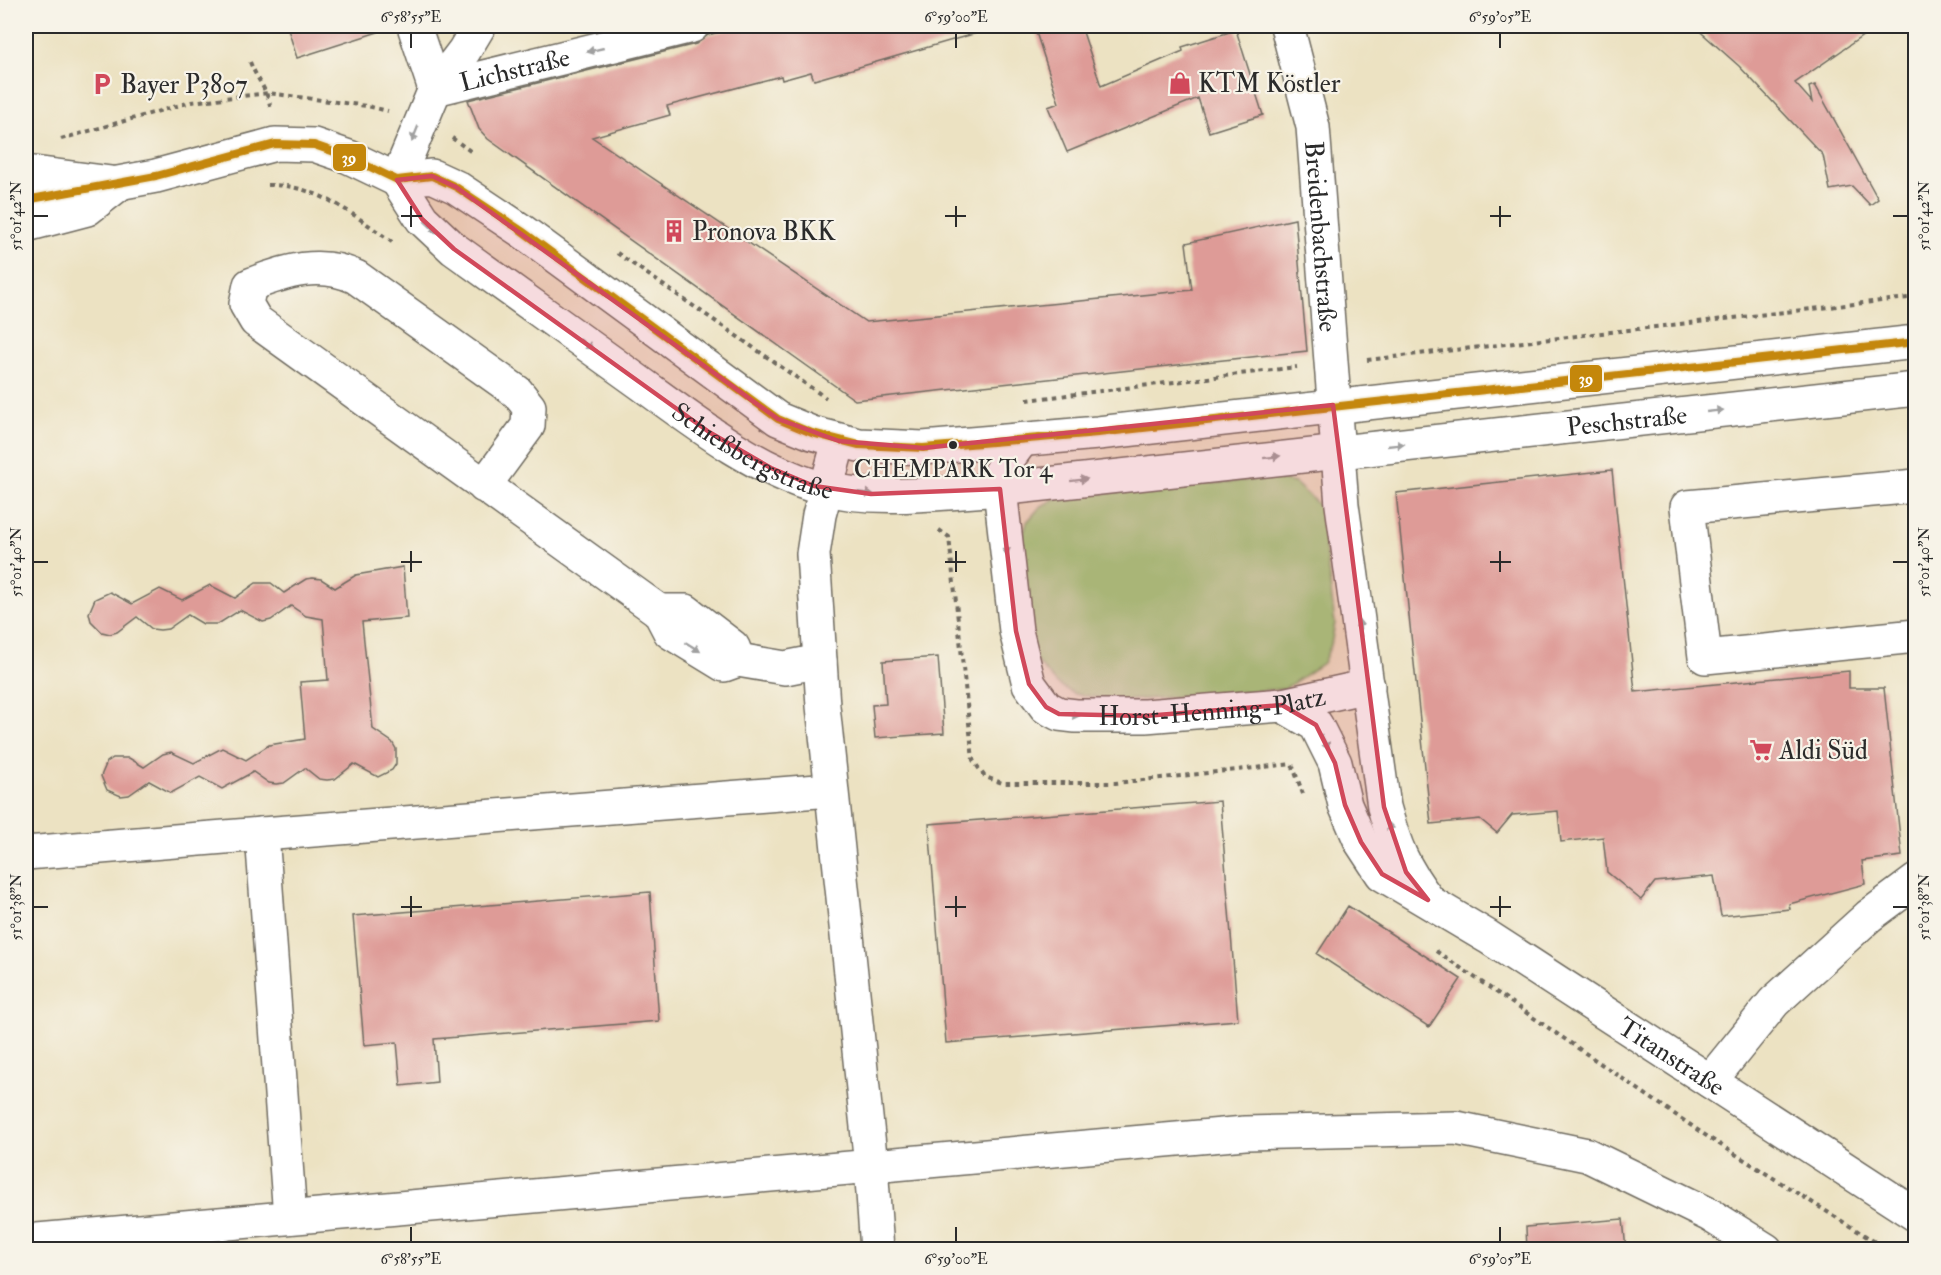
<svg xmlns="http://www.w3.org/2000/svg" width="1941" height="1275" viewBox="0 0 1941 1275" font-family="'IM FELL Double Pica',serif">
<rect width="100%" height="100%" fill="#f7f3e8"/>
<filter id="ink" filterUnits="userSpaceOnUse"><feTurbulence type="fractalNoise" baseFrequency=".0167" numOctaves="2"/><feDisplacementMap in="SourceGraphic" scale="12" xChannelSelector="R" yChannelSelector="G"/><feConvolveMatrix kernelMatrix="1 2 1 2 8 2 1 2 1" color-interpolation-filters="sRGB"/></filter>
<filter id="wash" filterUnits="userSpaceOnUse"><feTurbulence type="fractalNoise" baseFrequency=".008" numOctaves="4" result="noise"/><feDisplacementMap in="SourceGraphic" scale="24" xChannelSelector="R" yChannelSelector="G"/><feGaussianBlur stdDeviation="1.35" result="paint"/><feColorMatrix in="noise" values="0 0 0 0 0 0 0 0 0 0 0 0 0 0 0 0 0 1.4 0 .05"/><feComposite in="paint" operator="in"/></filter>
<g filter="url(#wash)">
<rect width="100%" height="100%" fill="#ece2c2"/>
<path fill="#9fd07f" stroke="#657e55" stroke-width="1.5" d="M1273,478L1295,483L1320,506L1335,623L1331,645L1323,663L1284,689L1118,701L1075,694L1057,684L1033,657L1020,543L1027,522L1040,507L1057,497Z"/>
<g id="blocks">
<path fill="#de9b97" d="M287,26H377L378,32L297,58Z
M742,26H976L977,33L814,80L811,72L782,80L781,76L667,106L670,115L592,137L866,322L1192,290L1186,243L1295,219L1307,351L855,400L488,139L479,129L468,100L696,44L708,35Z
M1034,26H1081L1101,86L1183,51L1182,47L1236,30L1263,115L1209,132L1198,98L1067,152L1048,107L1059,103Z
M1694,26H1877L1795,83L1812,102L1809,87L1815,85L1878,199L1870,205L1852,186L1830,190L1823,155L1739,66Z
M1612,470L1635,692L1849,671V688H1884L1902,856L1862,861L1865,884L1789,904L1790,909L1721,916L1714,876L1655,882L1641,900L1607,872L1603,837L1561,842L1558,811L1512,815L1497,833L1480,819L1431,824L1396,493Z
M403,567L407,618L362,622L373,729L392,742L396,749V764L392,770L378,777L354,764L335,779L327,780L319,779L305,768L284,783L276,784L269,783L253,772L222,789L200,777L171,793L149,781L129,795L121,796L107,790L101,776L107,762L113,758H129L144,767L163,754L171,752L194,763L222,748L246,760L269,745L305,739L300,682L328,680L323,619L306,616L291,606L271,620L263,622L240,610L218,624H203L188,615L168,629L160,630L152,629L137,617L117,632L110,634L102,632L91,621L89,613L95,599L110,592L132,604L160,589L182,600L210,585L235,598L256,583H271L284,593L306,579L313,578L321,579L335,588L356,575Z
M938,657L944,733L875,738L872,705L886,704L883,661Z
M1220,801L1238,1020L946,1043L929,824Z
M650,892L659,1021L434,1039L437,1082L401,1086L397,1042L364,1045L353,916Z
M1348,906L1461,979L1429,1027L1317,954Z
M1623,1219L1626,1250H1527L1526,1227Z"/>
</g>
</g>
<g filter="url(#ink)">
<use href="#blocks" fill-opacity="0" stroke="#6f6b60" stroke-width="1.5"/>
<g fill="none" stroke-linecap="round" stroke-linejoin="round">
<g stroke="#6f6b60" stroke-width="36">
<g id="minor">
<path d="M414,26L435,89"/>
<path id="s1" d="M1287,26L1313,127L1342,505L1384,807C1395,847 1403,867 1428,900"/>
<path id="s2" d="M435,89L692,26"/>
<path d="M26,172L119,184L87,209L26,225"/>
<path d="M397,180L435,89L464,51L479,26"/>
<path id="s3" d="M1022,440L1002,467L1000,489L1016,631L1029,684L1046,707L1059,714L1076,716H1145L1282,705L1368,686"/>
<path d="M839,441L819,515L813,554L823,706L871,1165L877,1250"/>
<path d="M484,486L528,426L529,407L517,392L356,277C321,260 285,271 250,285L246,304L256,321L659,611L670,632L724,665L738,660L785,668L820,661"/>
<path d="M1916,486L1687,507L1705,657L1916,636"/>
<path d="M659,611H686L733,647L738,660"/>
<path id="s4" d="M1282,705L1316,725L1335,763L1345,805L1361,842L1382,874L1488,937L1916,1215"/>
<path d="M262,834L831,790"/>
<path d="M26,853L262,834L290,1217"/>
<path d="M1710,1081L1774,1002L1869,916L1916,881"/>
<path d="M26,1241L1245,1133L1456,1128L1587,1155L1710,1215L1766,1250"/>
</g>
</g>
<g stroke="#6f6b60" stroke-width="36">
<g id="major">
<path id="s5" d="M397,180L422,219L454,249C516,293 577,338 639,382C693,421 750,466 814,486C874,503 939,493 1000,489L1916,389"/>
<path d="M26,200L156,176L275,144L314,145L349,157L397,180L432,176L456,187L522,231L778,419L812,433L859,445L923,448L1098,433L1916,342"/>
</g>
</g>
<path stroke="#6f6b60" stroke-width="4" stroke-dasharray="4.5 4.5" stroke-linecap="butt" d="M250,62C258,82 268,89 271,111
M452,138L473,153
M61,139L191,102L268,93L367,106L388,111
M268,185C317,184 354,215 392,242
M617,253L826,398
M1367,360L1916,297
M1027,400L1297,367
M939,530L949,537L973,760L985,777L1002,783H1115L1292,764L1303,794
M1436,951L1708,1137L1888,1250"/>
<use href="#minor" stroke="#fff" stroke-width="33"/>
<use href="#major" stroke="#fff" stroke-width="33"/>
<g stroke="#f7f3e8" stroke-width="12">
<path id="bus-1" d="M26,200L156,176L275,144L314,145L349,157L397,180L432,176L456,187L522,231L778,419L812,433L859,445L923,448L1098,433L1916,342"/>
</g>
<use href="#bus-1" stroke="#c4870b" stroke-width="8"/>
</g>
<defs><path id="oneway-solid" d="M-6-.8H1V-3.2L6.5 0L1 3.2V.8H-6Z" transform="scale(1.5)"/></defs>
<g fill="#a0a0a0">
<use href="#oneway-solid" transform="translate(595 50) rotate(167)"/>
<use href="#oneway-solid" transform="translate(415 134) rotate(112)"/>
<use href="#oneway-solid" transform="translate(431 227) rotate(43)"/>
<use href="#oneway-solid" transform="translate(586 344) rotate(36)"/>
<use href="#oneway-solid" transform="translate(1715 411) rotate(-6)"/>
<use href="#oneway-solid" transform="translate(1396 445) rotate(-6)"/>
<use href="#oneway-solid" transform="translate(1272 457) rotate(-7)"/>
<use href="#oneway-solid" transform="translate(1079 480) rotate(-7)"/>
<use href="#oneway-solid" transform="translate(865 493) rotate(7)"/>
<use href="#oneway-solid" transform="translate(1006 547) rotate(84)"/>
<use href="#oneway-solid" transform="translate(1360 628) rotate(-98)"/>
<use href="#oneway-solid" transform="translate(693 647) rotate(32)"/>
<use href="#oneway-solid" transform="translate(1071 715) rotate(6)"/>
<use href="#oneway-solid" transform="translate(1325 742) rotate(63)"/>
<use href="#oneway-solid" transform="translate(1391 831) rotate(-105)"/>
</g>
</g>
<path fill="#d1495b" fill-opacity="0.2" stroke="#d1495b" stroke-width="4.5" stroke-linejoin="round" d="M432,176L456,187L778,419L839,441L923,448L1333,405L1384,807L1406,872L1428,900L1382,874L1361,842L1345,805L1335,763L1316,725L1282,705L1145,716L1059,714L1046,707L1029,684L1016,631L1000,489L871,494L814,486L771,468L709,432L454,249L422,219L397,180Z"/>
<path fill="none" stroke="#2b2b2b" stroke-width="2" d="M411,33V48M956,33V48M1500,33V48M411,206V227M956,206V227M1500,206V227M33,216H48M401,216H422M945,216H966M1490,216H1511M1893,216H1908M411,551V572M956,551V572M1500,551V572M33,562H48M401,562H422M945,562H966M1490,562H1511M1893,562H1908M411,896V917M956,896V917M1500,896V917M33,907H48M401,907H422M945,907H966M1490,907H1511M1893,907H1908M411,1227V1242M956,1227V1242M1500,1227V1242"/>
<defs>
<g id="shop-bare" transform="scale(1.8)"><path d="M-5-2.5h2.3a2.7 3.5 0 0 1 5.4 0H5L5.5 6h-11ZM-1.5-2.5h3a1.5 2.3 0 0 0-3 0Z" fill="#d1495b" stroke="#f7f3e8" stroke-width="2.5" paint-order="stroke"/></g>
<g id="parking-bare" transform="scale(1.8)"><path d="M-3.5-5.5H1a3.5 3.5 0 0 1 0 7H-1V5.5H-3.5ZM-1-3.4V-.6H.8a1.4 1.4 0 0 0 0-2.8Z" fill="#d1495b" stroke="#f7f3e8" stroke-width="2.5" paint-order="stroke"/></g>
<g id="building-bare" transform="scale(1.8)"><path d="M-4-6H4V6H1V3H-1V6H-4ZM-2.5-4.3h1.7v1.8h-1.7ZM.8-4.3h1.7v1.8H.8ZM-2.5-1h1.7V.8h-1.7ZM.8-1h1.7V.8H.8Z" fill="#d1495b" stroke="#f7f3e8" stroke-width="2.5" paint-order="stroke"/></g>
<g id="supermarket-bare" transform="scale(1.8)"><path d="M-6-5.5h2.5l.6 2H6L4.5 2H-2.5L-4.4-4H-6ZM-1.5 3.2a1.3 1.3 0 1 0 .1 0ZM3 3.2a1.3 1.3 0 1 0 .1 0Z" fill="#d1495b" stroke="#f7f3e8" stroke-width="2.5" paint-order="stroke"/></g>
</defs>
<g fill-rule="evenodd">
<use href="#shop-bare" x="1180" y="83"/>
<use href="#parking-bare" x="102" y="84"/>
<use href="#building-bare" x="674" y="231"/>
<use href="#supermarket-bare" x="1761" y="750"/>
</g>
<circle fill="#2b2b2b" stroke="#f7f3e8" stroke-width="2" cx="953" cy="445" r="5"/>
<g text-anchor="middle" stroke-width="4.5" stroke-linejoin="round" paint-order="stroke">
<g font-size="24" fill="#2b2b2b" stroke="#f7f3e8">
<text x="953" y="477">CHEMPARK Tor 4</text>
</g>
<g font-size="26" fill="#2b2b2b" stroke="#f7f3e8">
<text dy="9" stroke="none"><textPath href="#s2" startOffset="82">Lichstraße</textPath></text>
<text dy="9" stroke="none"><textPath href="#s1" startOffset="214">Breidenbachstraße</textPath></text>
<text dy="9" stroke="none"><textPath href="#s5" startOffset="1340">Peschstraße</textPath></text>
<text dy="9" stroke="none"><textPath href="#s5" startOffset="452">Schießbergstraße</textPath></text>
<text dy="9" stroke="none"><textPath href="#s3" startOffset="450">Horst-Henning-Platz</textPath></text>
<text dy="9" stroke="none"><textPath href="#s4" startOffset="546">Titanstraße</textPath></text>
</g>
<g font-size="26" fill="#2b2b2b" stroke="#f7f3e8" text-anchor="start">
<text x="1198" y="92">KTM Köstler</text>
<text x="120" y="93">Bayer P3807</text>
<text x="692" y="240">Pronova BKK</text>
<text x="1779" y="759">Aldi Süd</text>
</g>
</g>
<g stroke="#f7f3e8" stroke-width="2">
<rect x="332" y="143" width="35" height="29" rx="6" fill="#c4870b"/>
<rect x="1569" y="364" width="34" height="29" rx="6" fill="#c4870b"/>
</g>
<g font-size="16" text-anchor="middle" font-weight="bold" fill="#fff">
<text x="349" y="163">39</text>
<text x="1586" y="384">39</text>
</g>
<rect width="1941" height="1275" fill="none" stroke="#f7f3e8" stroke-width="66"/>
<rect x="33" y="33" width="1875" height="1209" fill="none" stroke="#2b2b2b" stroke-width="2"/>
<g font-size="15" text-anchor="middle" fill="#2b2b2b">
<text x="411" y="22">6°58'55"E</text>
<text x="956" y="22">6°59'00"E</text>
<text x="1500" y="22">6°59'05"E</text>
<text transform="translate(16 216) rotate(-90)" y="5">51°01'42"N</text>
<text transform="translate(1924 216) rotate(-90)" y="5">51°01'42"N</text>
<text transform="translate(16 562) rotate(-90)" y="5">51°01'40"N</text>
<text transform="translate(1924 562) rotate(-90)" y="5">51°01'40"N</text>
<text transform="translate(16 907) rotate(-90)" y="5">51°01'38"N</text>
<text transform="translate(1924 907) rotate(-90)" y="5">51°01'38"N</text>
<text x="411" y="1264">6°58'55"E</text>
<text x="956" y="1264">6°59'00"E</text>
<text x="1500" y="1264">6°59'05"E</text>
</g>
</svg>
